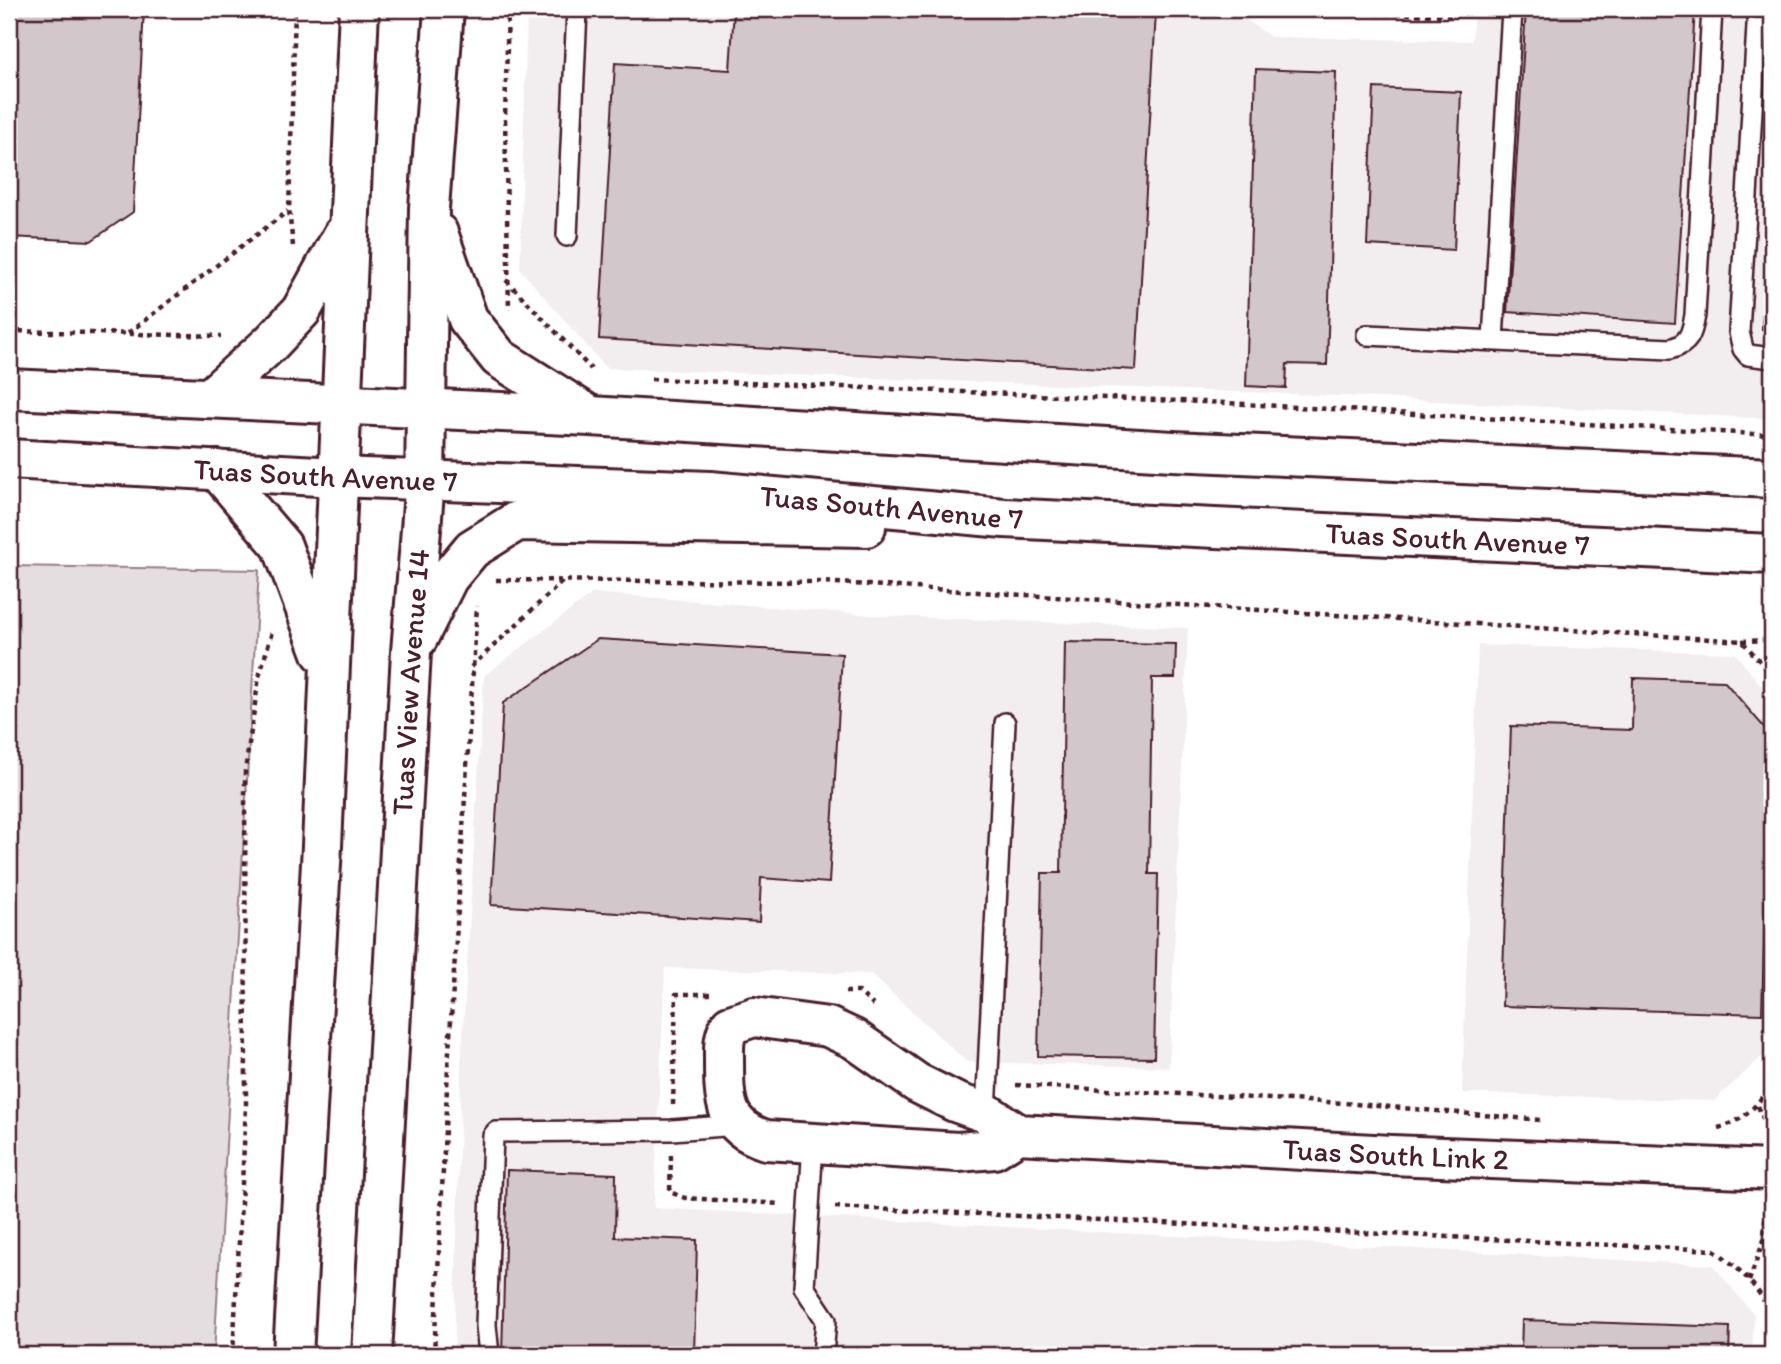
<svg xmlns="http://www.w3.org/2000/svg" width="1781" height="1364" viewBox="0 0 1781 1364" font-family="Itim,sans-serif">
<rect width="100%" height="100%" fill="#fff"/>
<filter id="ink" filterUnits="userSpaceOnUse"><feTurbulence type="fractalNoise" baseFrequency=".0143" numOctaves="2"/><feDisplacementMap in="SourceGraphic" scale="14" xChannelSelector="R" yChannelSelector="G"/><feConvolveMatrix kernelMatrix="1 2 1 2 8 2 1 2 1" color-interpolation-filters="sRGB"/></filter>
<g filter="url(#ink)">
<path fill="#f2eeef" d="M527,9H1233L1270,37L1472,41L1474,9H1772V419L1341,396L606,368L520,269Z
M593,593L886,616L1188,628L1169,1067L967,1062L871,974L665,968L654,1208L1713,1265L1754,1315L1752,1355H454L461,1067L484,676Z
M1478,645L1735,653L1772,699V960L1767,1052L1714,1101L1462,1093Z"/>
<path fill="#e5dee0" stroke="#987e86" stroke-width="2" d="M9,566L259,570L214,1355H9Z"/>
<path fill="#d2c7cb" stroke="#4a1f2b" stroke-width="2" d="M9,9H144L133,212L91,241L9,237Z
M734,9L1156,11L1136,370L599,339L615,63L730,70Z
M1526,9H1695L1675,323L1507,312Z
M1256,69L1336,72L1327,365L1287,364L1286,388L1246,386Z
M1374,88L1461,92L1454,250L1367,245Z
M1772,134V330L1762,329Z
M598,639L842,654L829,883L761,878L759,922L491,905L503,703Z
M1065,642L1176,644L1175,678H1152L1149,874H1158L1154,1058L1038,1056L1042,873H1061Z
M1633,678L1724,681L1770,734L1762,1014L1502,1006L1511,726L1632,730Z
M507,1170L616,1174L615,1237L697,1240L694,1355H502Z
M1522,1320L1730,1327L1729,1355H1521Z"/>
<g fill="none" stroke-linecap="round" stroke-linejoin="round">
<g stroke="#4a1f2b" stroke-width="24">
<path id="service" d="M1758,9L1739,332L1743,349L1748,355L1772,358
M567,236L577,9
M1367,335L1670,349C1689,344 1692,334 1695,315L1712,9
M1493,340L1512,9
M986,1113L1005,723
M813,1143L804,1287L826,1320L823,1355
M489,1355L486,1325L493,1136L496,1132L672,1130L737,1125"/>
</g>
<g stroke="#4a1f2b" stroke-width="44">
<g id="minor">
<path id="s1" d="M1018,1134L994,1149L958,1152L766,1140C724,1127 724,1101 724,1062C724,1048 723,1037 730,1025L754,1017L828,1027L854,1039L917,1083L955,1102L986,1113L1018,1134L1391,1155L1772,1170"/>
</g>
</g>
<g stroke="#4a1f2b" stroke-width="44">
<g id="tertiary">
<path d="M438,233L468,319L499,358L589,415"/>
<path d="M9,389L590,416L1173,451L1772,478"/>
<path d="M211,397L270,344L301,311L343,235"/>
<path id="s2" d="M9,459L337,477L710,491L1004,518L1772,554"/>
<path d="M217,470L282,546L322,653"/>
<path d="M418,638L448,578L472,549L517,521L866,527"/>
<path d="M293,1355L322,846L359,9"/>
<path id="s3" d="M372,1355L411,652L425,480L429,208L444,9"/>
</g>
</g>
<path stroke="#4a1f2b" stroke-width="4.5" stroke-dasharray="5 5" stroke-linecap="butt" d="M508,9L505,118L509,309
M1256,9L1457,16L1466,9
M293,246L289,210L295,9
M506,280L591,369
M9,331L221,336
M128,333L288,211
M651,379L1227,403L1772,435
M496,580L822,582L1742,641L1772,675
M1742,641L1772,640
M471,667L564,580
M845,992H859L873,1005
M1016,1085L1344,1103L1541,1120
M673,1105L676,994H710
M1758,1106L1769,1133
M1718,1128C1745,1121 1758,1105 1772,1082
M671,1155L670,1192L685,1198L781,1204
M835,1207L1714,1250C1736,1265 1768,1294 1771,1322C1771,1333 1769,1345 1769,1355
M1749,1281L1764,1240L1766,1205
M233,1355L246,1107L245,771L259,677L272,632
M434,1355L448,1067L477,606"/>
<use href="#service" stroke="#fff" stroke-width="19"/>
<use href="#minor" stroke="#fff" stroke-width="38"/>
<use href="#tertiary" stroke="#fff" stroke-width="38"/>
</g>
</g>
<g text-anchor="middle" stroke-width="5" stroke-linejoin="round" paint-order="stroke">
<g font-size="30" fill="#4a1f2b" stroke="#fff">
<text dy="10" stroke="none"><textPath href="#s2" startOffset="317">Tuas South Avenue 7</textPath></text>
<text dy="10" stroke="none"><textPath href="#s2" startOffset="884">Tuas South Avenue 7</textPath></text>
<text dy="10" stroke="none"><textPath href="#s2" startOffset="1451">Tuas South Avenue 7</textPath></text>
<text dy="10" stroke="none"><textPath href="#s3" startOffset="674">Tuas View Avenue 14</textPath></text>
<text dy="10" stroke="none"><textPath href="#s1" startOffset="1090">Tuas South Link 2</textPath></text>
</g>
</g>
<rect width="1781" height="1364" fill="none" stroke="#fff" stroke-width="35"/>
<rect x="18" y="18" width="1746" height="1329" fill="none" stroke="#4a1f2b" stroke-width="2.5" filter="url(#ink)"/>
</svg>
